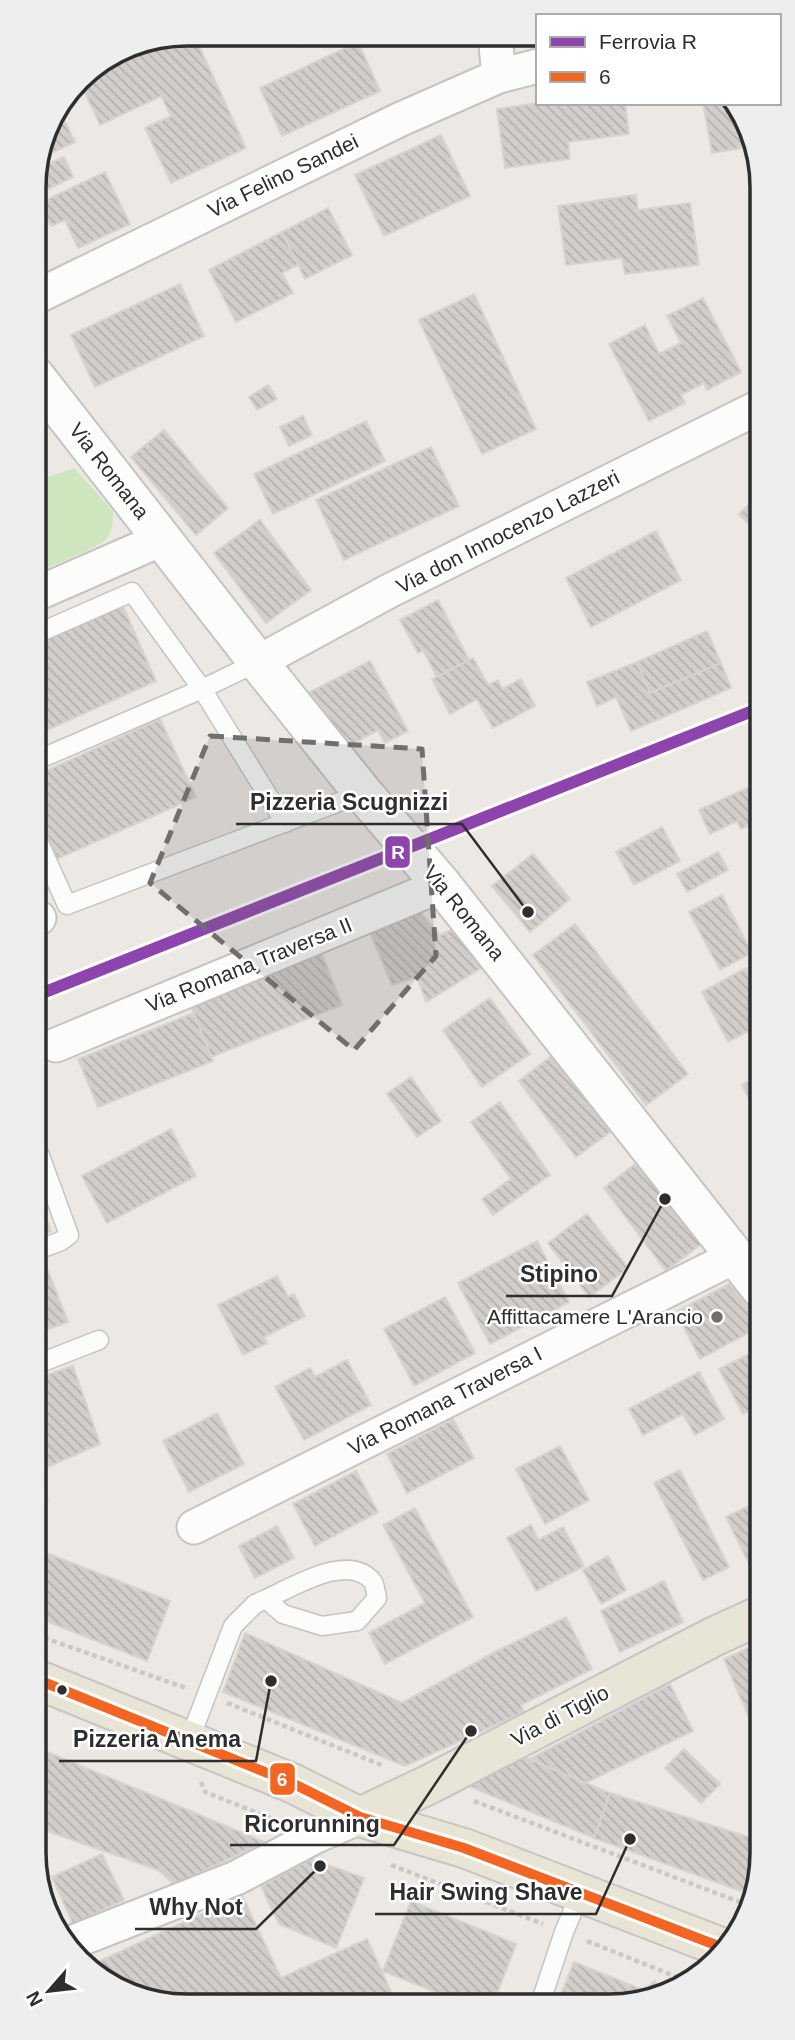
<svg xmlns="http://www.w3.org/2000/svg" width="795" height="2040" viewBox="0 0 795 2040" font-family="Helvetica,sans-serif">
<defs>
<pattern id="building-back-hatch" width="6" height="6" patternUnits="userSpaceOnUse" patternTransform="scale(1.75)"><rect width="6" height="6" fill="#d1cecb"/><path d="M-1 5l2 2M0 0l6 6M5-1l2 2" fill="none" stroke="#b4b1af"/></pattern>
</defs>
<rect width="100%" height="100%" fill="#ece8e4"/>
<path fill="#cee6be" d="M74,468L113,511C113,520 113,531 107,538C98,549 49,566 34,573V482Z"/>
<path fill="url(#building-back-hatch)" stroke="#d7d4d0" stroke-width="2" d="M193,33L246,148L171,183L145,128L171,116L161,96L100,125L79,80L85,72L107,58L112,68L185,34Z
M292,34H325L298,47Z
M358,42L380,91L282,136L260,88Z
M538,103H625L629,134L568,142L570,159L505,168L497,109Z
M703,103H731L753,146L712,153Z
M65,122L75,142L54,152L46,131Z
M441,135L470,196L384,236L355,175Z
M64,157L73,177L38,194L34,185L35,170Z
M105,172L130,224L78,248L65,220L51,226L40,203Z
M636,195L638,210L690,203L699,265L625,274L622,258L566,265L558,206Z
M328,208L352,255L305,279L282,232Z
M282,232L298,265L282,273L293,293L236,322L209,270Z
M180,284L204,336L95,387L71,335Z
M474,294L536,429L482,454L419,320Z
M703,298L741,372L707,390L704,383L681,395L685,403L649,421L609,344L645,325L659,354L681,343L667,316Z
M268,385L277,399L257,410L249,397Z
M303,416L312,435L289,446L280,427Z
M366,421L385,461L273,514L254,474Z
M164,430L228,508L196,535L131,457Z
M431,447L459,506L344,560L316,500Z
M759,495V535L739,514Z
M260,520L311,590L266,623L214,553Z
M656,531L681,580L591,627L566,578Z
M438,600L469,660L437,677L423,650L418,653L400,620Z
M121,602L156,681L34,736V641Z
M707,631L721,663L650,693L637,662Z
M473,658L488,685L498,680L502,689L521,679L535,706L493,728L477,699L450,714L432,679Z
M370,661L408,731L385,743L378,730L349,746L310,692Z
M637,662L650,693L721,663L731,688L631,731L616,697L597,706L587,682Z
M160,719L196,797L57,859L35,808V776Z
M760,782V820L741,829L737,821L710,834L699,810Z
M662,827L680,861L634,885L616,852Z
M718,852L728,870L687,892L677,874Z
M533,854L570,899L530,932L492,886Z
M722,895L752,953L720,970L689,912Z
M419,911L440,935L455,928L483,967L426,1002L417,977L392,985L370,933Z
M575,924L688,1074L646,1105L533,955Z
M321,952L342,1005L211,1057L190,1003Z
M746,968L760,995V1025L728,1042L702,992Z
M490,998L530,1054L482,1087L443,1030Z
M194,1013L213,1061L98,1107L78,1059Z
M557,1052L614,1129L576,1157L519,1081Z
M760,1076V1120L742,1085Z
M411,1077L441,1121L417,1137L387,1094Z
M500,1102L550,1175L493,1215L482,1199L511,1179L471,1122Z
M171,1129L196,1176L107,1223L82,1176Z
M643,1158L705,1241L666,1271L604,1188Z
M35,1190L51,1231L35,1237Z
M587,1214L628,1268L589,1297L548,1243Z
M537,1241L569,1302L490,1344L458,1283Z
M41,1253L68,1322L35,1334V1256Z
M277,1276L288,1297L294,1294L305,1316L264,1337L267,1343L243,1355L218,1305Z
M729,1284L761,1323V1326L700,1359L676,1312Z
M445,1297L475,1353L414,1386L384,1329Z
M761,1348V1404L743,1414L719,1369Z
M347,1360L371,1405L304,1440L275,1387L310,1368L315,1377Z
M73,1366L100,1444L36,1472L35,1379Z
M699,1372L724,1419L695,1435L683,1414L643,1435L629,1409Z
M217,1413L244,1464L189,1492L163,1441Z
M453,1419L474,1458L407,1493L387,1454Z
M560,1446L589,1500L545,1524L516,1469Z
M761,1447V1473L750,1453Z
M680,1470L729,1567L703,1580L654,1483Z
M42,1471L48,1500L36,1503V1472Z
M356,1471L378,1512L315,1546L293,1504Z
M761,1500V1563L751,1568L726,1517Z
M415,1508L473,1617L385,1664L369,1633L425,1603L383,1525Z
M531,1525L538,1540L563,1527L584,1566L536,1591L507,1538Z
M277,1526L294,1558L255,1578L239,1546Z
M36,1549L170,1601L147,1661L36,1617Z
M608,1556L626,1590L601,1604L583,1570Z
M664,1581L683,1622L620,1652L601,1611Z
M566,1617L592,1669L521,1705L524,1712L405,1766L223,1692L245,1633L402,1703L495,1652Z
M761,1642V1712L749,1718L724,1659Z
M670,1684L693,1731L585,1783L530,1759Z
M761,1712V1743L749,1718Z
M40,1749L183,1808L264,1842L175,1885L158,1870L36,1827V1762Z
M684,1749L720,1784L701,1803L665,1768Z
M521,1756L610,1793L594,1838L466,1785Z
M610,1793L761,1841V1863L749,1894L594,1838Z
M102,1854L124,1900L73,1924L52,1877Z
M311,1859L364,1878L336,1948L279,1924L261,1886Z
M242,1895L281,1978L367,1939L393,1996L375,2004H157L87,1967Z
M411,1901L516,1944L493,2004H465L383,1971Z
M574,1962L643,1990L637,2004H557Z
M655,1981L659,1992L637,2004L643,1990Z"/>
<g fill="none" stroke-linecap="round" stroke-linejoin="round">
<g stroke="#c5c4c5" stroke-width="21">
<path id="lane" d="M34,635L132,592L202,689L285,823
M35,761L202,689L258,662
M35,834L67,905L363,793
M35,1053L56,1045
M35,1142L69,1235L61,1241L35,1251
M35,1365L99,1340
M189,1741L233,1626L255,1604L266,1599C292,1588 349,1551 373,1582C375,1586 376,1593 377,1598L357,1621L322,1626L283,1614L266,1599
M540,2004L564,1932L581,1892"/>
</g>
<g stroke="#c5c4c5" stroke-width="37">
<path id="street" d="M495,35L499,76
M34,298L401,119L499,76L538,66
M34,595L162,539
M258,662L389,591L759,407
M35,920L39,918
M56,1045L442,885
M194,1527L734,1257
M68,1944L236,1878L316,1836L360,1817"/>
</g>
<g stroke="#c5c4c5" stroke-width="42">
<path id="secondary" d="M34,375L258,662L363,793L442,885L761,1289"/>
</g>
<g stroke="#c6c5c4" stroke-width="42">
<path id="primary" d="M36,1679L292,1783L360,1817L464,1848L726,1949
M360,1817L430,1784L715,1636L761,1615"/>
</g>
<path stroke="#c9c9c8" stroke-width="4.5" stroke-dasharray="5 3.5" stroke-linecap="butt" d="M36,1635L186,1688
M227,1703L384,1766
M201,1782L205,1792L275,1820
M474,1801L745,1904
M391,1865L543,1924
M587,1941L682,1979"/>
<use href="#lane" stroke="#fcfcfb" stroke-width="18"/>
<use href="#street" stroke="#fcfcfb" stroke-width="33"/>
<use href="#secondary" stroke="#fcfcfb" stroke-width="38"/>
<use href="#primary" stroke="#e8e4d6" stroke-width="38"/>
<g stroke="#fff" stroke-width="16">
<path id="bus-1" d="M36,1679L292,1783L360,1817L464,1848L726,1949"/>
</g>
<use href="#bus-1" stroke="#f26522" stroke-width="10"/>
<g stroke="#fff" stroke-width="18">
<path id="rail-1" d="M35,996L760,708"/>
</g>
<use href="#rail-1" stroke="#8e44ad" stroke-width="12"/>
</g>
<path fill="#706f6e" fill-opacity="0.2" stroke="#706f6e" stroke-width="5" stroke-dasharray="14 9" stroke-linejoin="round" d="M210,736L422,749L436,956L354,1050L150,883Z"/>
<circle fill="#706f6e" stroke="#fff" stroke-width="2.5" cx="717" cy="1317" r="7"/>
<circle fill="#2e2e2e" stroke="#fff" stroke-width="2.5" cx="62" cy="1690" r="6"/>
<g text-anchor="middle" stroke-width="5" stroke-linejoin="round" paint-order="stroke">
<g font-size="21" fill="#2e2e2e" stroke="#fff">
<text transform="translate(283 176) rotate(-26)" y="7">Via Felino Sandei</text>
<text transform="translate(109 471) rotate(52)" y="7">Via Romana</text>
<text transform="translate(508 532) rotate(-27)" y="7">Via don Innocenzo Lazzeri</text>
<text transform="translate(464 913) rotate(51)" y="7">Via Romana</text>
<text transform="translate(249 965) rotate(-22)" y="7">Via Romana Traversa II</text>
<text transform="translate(445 1401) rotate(-27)" y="7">Via Romana Traversa I</text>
<text transform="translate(560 1716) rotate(-28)" y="7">Via di Tiglio</text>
</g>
<g font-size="21" fill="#2e2e2e" stroke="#fff" text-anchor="end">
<text x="703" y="1324">Affittacamere L'Arancio</text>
</g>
</g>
<path d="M0 0H795V2040H0ZM187 46H609A141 141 0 0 1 750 187V1853A141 141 0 0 1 609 1994H187A141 141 0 0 1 46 1853V187A141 141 0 0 1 187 46Z" fill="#eee" fill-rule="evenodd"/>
<path fill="none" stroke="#2e2e2e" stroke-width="3.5" d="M187 46H609A141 141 0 0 1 750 187V1853A141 141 0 0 1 609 1994H187A141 141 0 0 1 46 1853V187A141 141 0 0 1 187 46Z"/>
<path fill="none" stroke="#2e2e2e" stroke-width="2.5" d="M528 912L462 824H236M665 1199L612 1296H506M271 1681L256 1761H59M471 1731L394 1845H230M630 1839L596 1914H375M320 1866L256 1929H135"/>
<g fill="#2e2e2e" stroke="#fff" stroke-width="2.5">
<circle cx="528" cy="912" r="7"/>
<circle cx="665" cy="1199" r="7"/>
<circle cx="271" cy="1681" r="7"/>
<circle cx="471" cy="1731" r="7"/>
<circle cx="630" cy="1839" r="7"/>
<circle cx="320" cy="1866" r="7"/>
</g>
<g font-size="23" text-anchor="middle" font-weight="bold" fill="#2e2e2e" stroke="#fff" stroke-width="5" stroke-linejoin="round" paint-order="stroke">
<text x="349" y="810">Pizzeria Scugnizzi</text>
<text x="559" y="1282">Stipino</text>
<text x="157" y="1747">Pizzeria Anema</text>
<text x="312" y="1832">Ricorunning</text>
<text x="486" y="1900">Hair Swing Shave</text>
<text x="196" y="1915">Why Not</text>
</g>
<g stroke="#fff" stroke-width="2.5">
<rect x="384" y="835" width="27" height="34" rx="7" fill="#8e44ad"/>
<rect x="269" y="1762" width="27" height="34" rx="7" fill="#f26522"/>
</g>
<g font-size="19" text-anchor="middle" font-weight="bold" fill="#fff">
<text x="398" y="859">R</text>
<text x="282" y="1786">6</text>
</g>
<rect x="536" y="14" width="245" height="91" fill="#ffffff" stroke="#ababab" stroke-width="2"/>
<rect x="550" y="37" width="35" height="10" fill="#8e44ad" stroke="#ababab" stroke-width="2"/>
<text x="599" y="49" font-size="21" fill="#2e2e2e">Ferrovia R</text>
<rect x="550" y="72" width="35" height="10" fill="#f26522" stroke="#ababab" stroke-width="2"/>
<text x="599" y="84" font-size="21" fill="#2e2e2e">6</text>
<g transform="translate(49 1991) rotate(242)" stroke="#ffffff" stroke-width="5" paint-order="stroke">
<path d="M0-5L12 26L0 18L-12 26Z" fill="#2e2e2e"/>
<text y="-10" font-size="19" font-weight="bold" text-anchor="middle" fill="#2e2e2e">N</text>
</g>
</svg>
